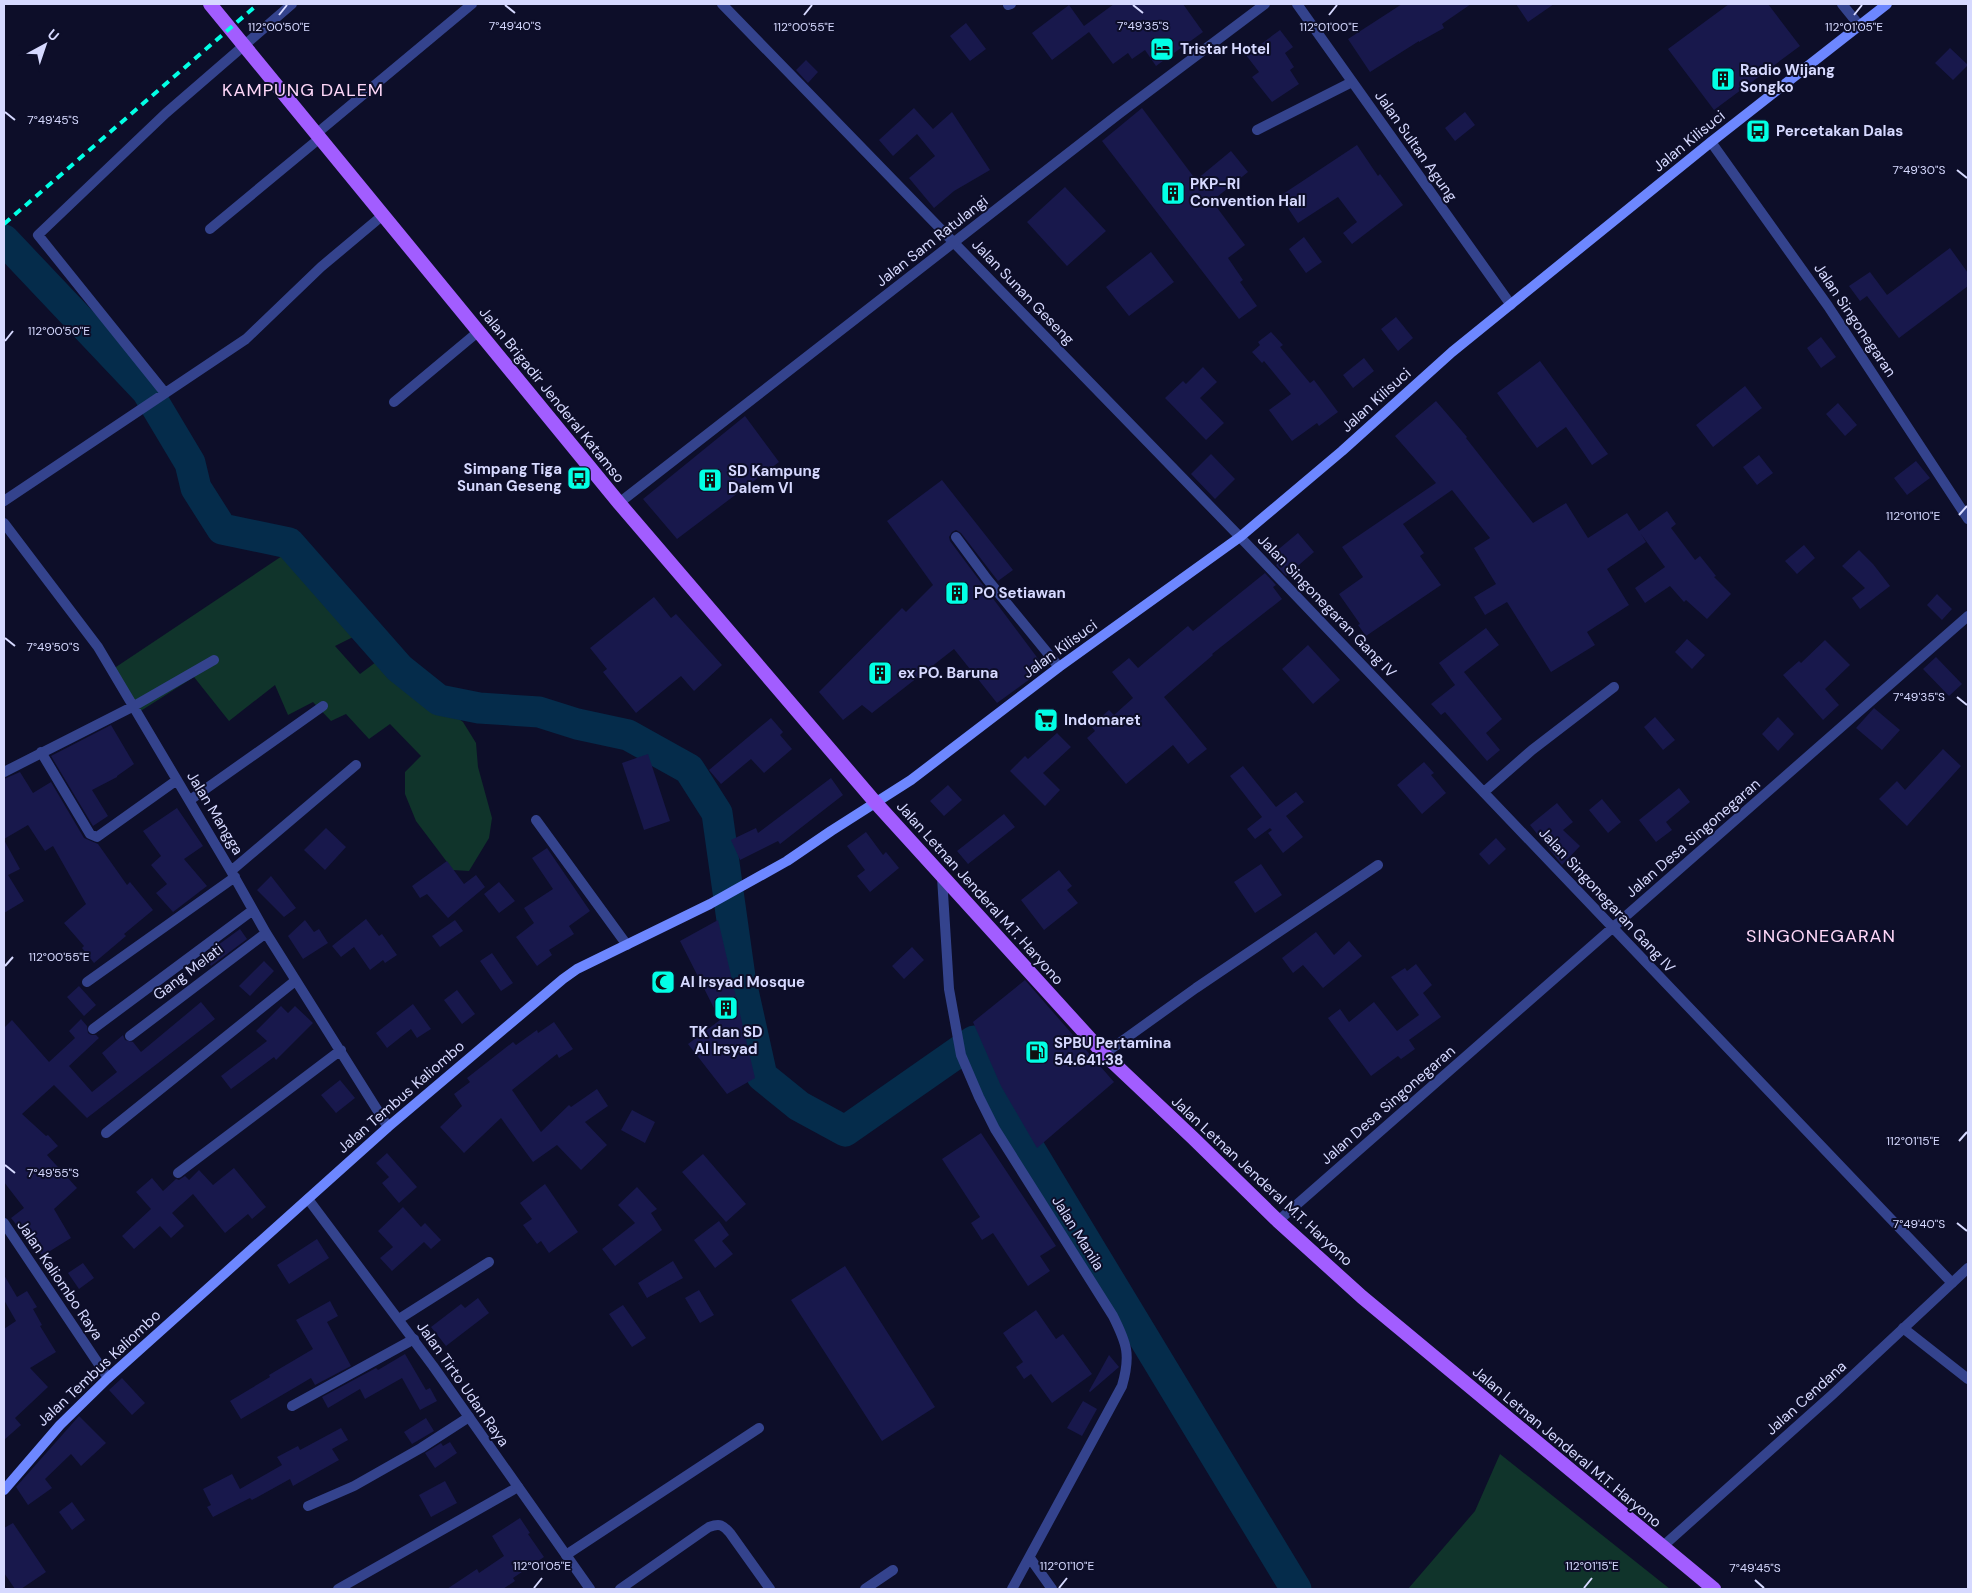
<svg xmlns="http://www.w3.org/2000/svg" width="1972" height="1593" viewBox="0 0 1972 1593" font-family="'DM Sans',sans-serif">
<rect width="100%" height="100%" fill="#0d0e29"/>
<path fill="#10342b" d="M282,556C314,576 337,605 361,633L335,646L360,674L380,659L463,722L476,743L478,767L492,818L489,838L469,871L453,870L416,821L405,794V772L421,756L390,724L369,739L346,714L331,721L313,702L288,715L275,685L229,721L194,677L139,712L110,671Z
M1500,1454L1670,1589H1408L1475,1511Z"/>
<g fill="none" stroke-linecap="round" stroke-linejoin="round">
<path stroke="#052c4b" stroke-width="31" d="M4,240L147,391L190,463L196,488L222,529L289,543L399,668L439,700L479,708L539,712L577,724L628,735L689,769L717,813L740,977L762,1076L799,1106L845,1131L974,1041L997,1095L1296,1589"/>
</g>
<path fill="#18184c" d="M1114,4H1183L1203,32L1156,66L1145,50L1132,59L1128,53L1113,64L1089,32L1052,60L1032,33L1069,5L1084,26Z
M1402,4H1471L1442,24L1444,28L1419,42V41L1370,72L1348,39Z
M1516,4H1554L1528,22Z
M1729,4H1768L1800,46L1714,110L1668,49Z
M966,23L986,49L970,61L950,36Z
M1280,30L1293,47L1285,53L1294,67L1290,70L1299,84L1272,102L1252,77L1259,72L1246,55Z
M1950,48L1968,65L1953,80L1935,63Z
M806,60L818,72L808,83L796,70Z
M914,108L933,129L952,112L990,170L954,191L934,208L909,178L935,156L917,134L893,156L879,140Z
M1142,108L1196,180L1231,151L1248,172L1212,201L1245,245L1228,258L1243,280L1240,282L1257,306L1239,319L1102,141Z
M1465,112L1475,125L1455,141L1445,128Z
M1357,145L1378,176L1380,174L1403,205L1352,244L1343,233L1357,222L1338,197L1298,223L1280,196Z
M1065,187L1106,231L1067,266L1027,222Z
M1304,237L1322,262L1306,273L1289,249Z
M1950,248L1968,273V286L1899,338L1867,296L1860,301L1849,286L1870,272L1887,295Z
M1151,252L1174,282L1129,316L1106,287Z
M1396,317L1413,338L1398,351L1381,329Z
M1271,332L1283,345L1280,347L1310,383L1314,380L1338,412L1319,426L1317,423L1292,441L1269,410L1291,394L1264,361L1262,363L1252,352L1260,345L1258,342Z
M1821,337L1836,357L1821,368L1807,348Z
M1364,358L1374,371L1353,388L1343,375Z
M1540,361L1608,454L1592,465L1566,427L1537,448L1497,393Z
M1203,367L1217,382L1200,398L1224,423L1206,440L1165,398L1183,381L1186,384Z
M1745,386L1762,408L1713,447L1696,425Z
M1436,401L1467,437L1466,438L1533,523L1566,503L1588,538L1627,513L1639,531L1667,511L1676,524L1671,528L1695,560L1700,556L1716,576L1714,577L1731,594L1707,619L1686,600L1684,602L1670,586L1645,603L1635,588L1665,567L1641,534L1646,542L1607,569L1629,605L1587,632L1595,645L1551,672L1507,602L1485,615L1474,597L1496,584L1474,548L1490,538L1452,490L1403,524L1424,553L1420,556L1441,585L1366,636L1358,625L1360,624L1339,594L1363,577L1342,547L1436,483L1395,436Z
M1838,403L1857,425L1845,436L1826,414Z
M745,416L779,462L677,539L643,499Z
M1211,454L1235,479L1215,499L1191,474Z
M1759,455L1773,473L1757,485L1743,467Z
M1916,461L1930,478L1907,495L1894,478Z
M942,480L1013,570L998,581L961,533L956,530L952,532L949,537L950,541L1045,668L997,703L954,649L872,713L862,705L843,720L819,692L902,608L906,612L933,585L887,521Z
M1298,533L1314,552L1286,576L1276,565L1281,561L1274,553Z
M1804,545L1815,558L1797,574L1785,561Z
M1859,550L1873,564L1890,586L1860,609L1852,598L1865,588L1842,566Z
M1265,573L1276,585L1273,587L1282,599L1212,654L1213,655L1164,697L1207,749L1188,764L1173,745L1126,784L1087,738L1095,731L1091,726L1109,710L1114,715L1133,698L1112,672L1129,658L1138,668L1188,626L1193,631Z
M1937,594L1952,609L1942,620L1927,605Z
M654,597L671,618L676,614L722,665L694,691L681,676L636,713L603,672L607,669L590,648Z
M1486,628L1499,645L1464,672L1502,719L1486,733L1500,750L1487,761L1445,712L1441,715L1431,704L1455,685L1439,663Z
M1687,639L1705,655L1692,669L1675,652Z
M1825,640L1850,665L1825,689L1839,705L1823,720L1783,675L1799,661L1801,663Z
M1308,645L1340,680L1313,704L1282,669Z
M1936,657L1962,684L1949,696L1923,669Z
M1874,708L1900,730L1882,750L1856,728Z
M1655,717L1675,740L1663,750L1644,727Z
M1778,717L1794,734L1778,751L1762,734Z
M771,718L783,732L780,735L792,749L764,773L751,759L721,784L709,770Z
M111,725L134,764L117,776V777L92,790L108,816L93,826L51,756Z
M1057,733L1071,747L1043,773L1060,790L1045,806L1010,771L1025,756L1028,759Z
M1943,749L1961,766L1907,826L1879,799L1897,781L1905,790Z
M648,754L670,821L644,830L622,763Z
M1424,762L1434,773L1431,775L1446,793L1422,814L1397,785Z
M1243,766L1276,807L1296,792L1304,802L1286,816L1303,837L1283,853L1268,833L1272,830L1270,828L1255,839L1247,829L1262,817L1230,776Z
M20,772L33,793L51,782L84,838L98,844L127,885L130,882L153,910L124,934L126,936L94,963L82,948L84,946L64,923L86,904L53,846L45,851L28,825L4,839V779Z
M831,778L843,795L780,844L778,841L740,860L731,840L756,828L758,833Z
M948,785L962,800L944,816L930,801Z
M1679,788L1690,802L1666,822L1672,830L1656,842L1639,820Z
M1602,799L1621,822L1608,833L1589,810Z
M1557,803L1573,822L1563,830L1580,846L1562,865L1530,825Z
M177,808L203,846L184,859L207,886L173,912L156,893L167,884L151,865L161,856L143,831Z
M1004,814L1015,827L968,864L957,851Z
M326,828L346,847L325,870L304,850Z
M866,832L883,855L886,852L899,868L870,892L857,876L865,870L847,846Z
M1496,838L1506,849L1489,865L1479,854Z
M4,840L20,869L8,875L24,901L4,913Z
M547,848L590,911L569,926L574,934L549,950L552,955L537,966L516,937L534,923L524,908L553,889L532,858Z
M447,861L464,884L476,875L485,887L448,918L427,894L420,898L412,886Z
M1261,864L1282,895L1255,913L1234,882Z
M1059,870L1072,886L1067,890L1078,903L1044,930L1021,900Z
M271,876L296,908L284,917L257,890Z
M499,882L515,901L499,913L484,894Z
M366,919L379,936L382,934L397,955L385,963L383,960L370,970L354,947L341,957L332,946Z
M305,920L314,932L319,929L328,943L303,959L288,936Z
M455,920L463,931L440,947L432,936Z
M718,920L755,1078L727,1094L688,1044L720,1020L680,941Z
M240,929L247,939L211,966L203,956Z
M1316,932L1334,955L1349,941L1362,956L1323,988L1303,965L1293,973L1282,958Z
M912,947L924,960L904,979L892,966Z
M492,953L513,983L501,991L480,961Z
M264,961L274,971L250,996L239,986Z
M1416,964L1432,985L1423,993L1441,1017L1409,1040L1415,1049L1401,1059L1398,1056L1371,1076L1328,1018L1340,1009L1349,1022L1374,1002L1397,1031L1419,1015L1391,977L1405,968L1407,971Z
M1025,980L1114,1082L1037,1148L1001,1086L973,1022Z
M79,986L96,1005L84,1016L67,997Z
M457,990L475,1014L462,1024L444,1000Z
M201,1002L215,1019L87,1118L54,1085L22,1114L46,1136L48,1135L58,1146L47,1155L77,1188L54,1209L71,1238L42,1256L27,1232L24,1234L11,1218L24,1208L4,1182V1028L12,1020L49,1062L75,1038L69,1031L81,1019L87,1026L88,1033L91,1035H96L99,1038L69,1066L92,1092L117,1072L102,1053L123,1035L125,1040L133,1042L141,1052Z
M413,1004L431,1029L417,1038L411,1029L387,1048L376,1033Z
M281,1006L288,1013L295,1006L313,1023L276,1060L274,1057L231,1089L221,1076L267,1041L256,1031Z
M554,1022L573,1049L559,1058L557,1054L512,1090L541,1132L569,1105L571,1107L597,1089L608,1106L585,1122L607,1145L581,1170L557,1145L533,1162L501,1118L464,1153L440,1127L462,1106L454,1094L470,1082L467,1078L513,1042L516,1045L537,1030L538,1033Z
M340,1080L355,1098L336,1113L321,1095Z
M632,1110L655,1122L645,1143L621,1130Z
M981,1133L1056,1246L1040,1256L1050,1271L1028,1286L993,1233L982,1240L971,1223L980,1217L942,1159Z
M387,1153L417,1187L399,1203L382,1183L389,1177L376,1163Z
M703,1154L746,1204L726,1222L682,1172Z
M234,1168L266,1207L252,1219L248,1214L225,1233L193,1194L172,1213L184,1226L171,1238L160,1226L134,1249L122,1236L151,1209L136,1192L152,1178L163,1191L176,1179L179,1180L185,1176L189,1180L199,1170L213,1185Z
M545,1184L578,1232L549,1253L541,1241L537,1244L523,1225L532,1219L520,1203Z
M637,1187L657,1209L651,1213L662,1230L615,1266L602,1249L635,1223L618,1205Z
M403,1207L421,1227L425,1223L441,1240L431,1249L424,1242L392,1271L380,1258L393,1247L378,1231Z
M719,1221L729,1235L722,1241L733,1254L715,1268L694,1240Z
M317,1239L329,1258L289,1284L277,1265Z
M673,1261L683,1278L647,1298L638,1283Z
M83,1263L94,1278L79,1289L68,1273Z
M845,1266L935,1407L882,1441L791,1300Z
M4,1275L17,1297L27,1291L37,1307L33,1309L42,1325L40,1326L56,1352L30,1368L48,1387L15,1418L21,1425L4,1440V1329L16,1321L4,1300Z
M699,1290L714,1315L700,1323L685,1298Z
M478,1298L489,1313L446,1346L431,1327L461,1304L465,1308Z
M330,1301L338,1316L327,1322L351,1366L315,1385L311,1378L241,1419L230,1401L270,1377L269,1375L313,1349L296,1320Z
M623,1305L646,1338L632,1347L609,1314Z
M1036,1310L1056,1339L1063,1334L1092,1374L1052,1403L1031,1374L1024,1379L1016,1367L1023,1362L1003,1333Z
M405,1354L426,1390L430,1388L437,1401L420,1410L402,1378L365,1399L360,1389L328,1408L322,1397L376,1368L378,1370Z
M1109,1355L1119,1367L1090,1392L1089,1391Z
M122,1378L145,1403L132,1415L109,1390Z
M1083,1401L1097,1409L1082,1436L1067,1428Z
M79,1416L106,1443L81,1466L71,1454L45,1479L52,1488L28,1505L16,1487Z
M426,1418L434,1431L412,1444L404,1432Z
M341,1428L348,1440L332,1449L339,1460L293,1486L290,1479L252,1500L250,1498L213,1517L207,1507L211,1505L203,1489L232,1474L240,1489L282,1465L277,1457L298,1446L300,1450Z
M450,1442L457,1453L435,1468L425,1453L441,1443L443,1446Z
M445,1481L457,1503L431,1517L419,1495Z
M72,1502L85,1520L72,1530L59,1512Z
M520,1518L530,1533L528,1534L544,1557L513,1578L515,1581L503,1589H447L477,1569L479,1573L504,1556L492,1536Z
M13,1523L46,1572L21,1589H15L4,1573V1528Z"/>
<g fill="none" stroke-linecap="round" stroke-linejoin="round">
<path stroke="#34438d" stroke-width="10" d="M722,4L1240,537L1952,1283
M1842,4L1859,25
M1008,5L1011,4
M1257,130L1352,82
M316,134L472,4
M1711,142L1828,306L1968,519
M210,229L320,138
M165,393L38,235L166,113L292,4
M394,402L479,331
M4,501L246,339L321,267L383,215
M4,523L98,647L231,871L266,933L388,1127
M956,537L987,579L1059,667
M41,752L90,834L97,837L177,780
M4,772L134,706L214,660
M1484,792L1532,750L1614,687
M190,800L323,706
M536,820L627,945
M231,871L356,765
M942,877L949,989L961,1055L979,1097L995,1129L1113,1316C1127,1344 1131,1355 1122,1386L1012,1589
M87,982L235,877
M93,1029L253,910
M130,1036L266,933
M1104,1054L1196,988L1378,865
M106,1133L295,981
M178,1173L341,1050
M1278,1221L1968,616
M399,1319L489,1262
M1903,1328L1968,1379
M292,1406L414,1339
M308,1506L354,1486L421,1448L469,1417
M566,1555L759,1428
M1030,1558L1052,1589
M338,1589L518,1487
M620,1589L709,1527C720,1523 723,1525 730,1533L770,1589
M865,1589L893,1570"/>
<path stroke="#34438d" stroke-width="10" d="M1297,4L1511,305
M619,503L1120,113L1265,4
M308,1199L433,1366L590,1589
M4,1223L108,1378
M1662,1547L1832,1395L1968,1268"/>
<path stroke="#6d87ff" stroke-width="10" d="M4,1490L60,1425L108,1378L388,1127L563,979L577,969L710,904L787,861L831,831L911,780L1059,667L1240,537L1342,451L1452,352L1711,142L1887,4"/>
<path stroke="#a25dff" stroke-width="14" d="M210,4L619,503L875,802L1104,1054L1193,1138L1278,1221L1362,1297L1714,1589"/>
<path stroke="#02ffe5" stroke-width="4" stroke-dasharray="8 6" stroke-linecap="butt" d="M4,224L258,4"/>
</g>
<path fill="none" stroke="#d6d9ff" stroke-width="2" d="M505,5L515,13M1133,5L1143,13M279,15L287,5M804,15L812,5M1329,15L1337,5M1854,15L1862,5M5,112L15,120M1957,170L1967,178M5,341L13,331M1959,515L1967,506M5,638L15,646M1957,697L1967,705M5,966L13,957M1959,1141L1967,1132M5,1165L15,1173M1957,1223L1967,1231M1755,1580L1764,1588M534,1588L542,1578M1059,1588L1067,1578M1584,1588L1592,1578"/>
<defs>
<g id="hotel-square" transform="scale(1.25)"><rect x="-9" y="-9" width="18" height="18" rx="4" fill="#02ffe5" stroke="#0d0e29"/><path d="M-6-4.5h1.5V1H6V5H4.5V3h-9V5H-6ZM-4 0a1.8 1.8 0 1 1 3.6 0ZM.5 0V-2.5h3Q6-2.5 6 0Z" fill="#111"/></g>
<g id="building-square" transform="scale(1.25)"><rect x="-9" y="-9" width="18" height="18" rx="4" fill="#02ffe5" stroke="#0d0e29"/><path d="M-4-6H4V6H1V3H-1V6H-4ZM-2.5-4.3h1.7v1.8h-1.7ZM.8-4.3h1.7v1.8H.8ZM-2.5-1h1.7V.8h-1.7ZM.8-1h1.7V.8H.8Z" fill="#111"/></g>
<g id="bus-square" transform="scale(1.25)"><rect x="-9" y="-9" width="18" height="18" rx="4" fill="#02ffe5" stroke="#0d0e29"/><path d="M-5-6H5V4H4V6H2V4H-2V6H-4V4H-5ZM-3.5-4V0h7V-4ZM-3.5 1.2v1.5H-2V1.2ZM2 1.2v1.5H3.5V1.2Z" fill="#111"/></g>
<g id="supermarket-square" transform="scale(1.25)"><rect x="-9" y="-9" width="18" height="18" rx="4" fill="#02ffe5" stroke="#0d0e29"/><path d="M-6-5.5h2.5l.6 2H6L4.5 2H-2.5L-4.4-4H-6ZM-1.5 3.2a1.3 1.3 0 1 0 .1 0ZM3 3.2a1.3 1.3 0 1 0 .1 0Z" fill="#111"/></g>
<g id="mosque-square" transform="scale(1.25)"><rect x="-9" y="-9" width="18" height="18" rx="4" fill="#02ffe5" stroke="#0d0e29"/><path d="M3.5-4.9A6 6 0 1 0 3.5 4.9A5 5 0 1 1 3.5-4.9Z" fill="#111"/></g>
<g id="fuel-square" transform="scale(1.25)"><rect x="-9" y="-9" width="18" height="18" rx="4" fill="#02ffe5" stroke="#0d0e29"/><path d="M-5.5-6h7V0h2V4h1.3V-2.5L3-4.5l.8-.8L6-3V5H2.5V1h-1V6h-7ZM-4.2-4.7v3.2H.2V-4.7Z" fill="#111"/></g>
</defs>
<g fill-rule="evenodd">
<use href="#hotel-square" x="1162" y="49"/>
<use href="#building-square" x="1723" y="79"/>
<use href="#bus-square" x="1758" y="131"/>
<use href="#building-square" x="1173" y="193"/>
<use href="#bus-square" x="579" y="478"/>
<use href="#building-square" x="710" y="480"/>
<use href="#building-square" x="957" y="593"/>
<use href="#building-square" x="880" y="673"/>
<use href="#supermarket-square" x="1046" y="720"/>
<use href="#mosque-square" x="663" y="982"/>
<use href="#building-square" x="726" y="1008"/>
<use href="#fuel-square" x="1037" y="1052"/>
</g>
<g text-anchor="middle" stroke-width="4" stroke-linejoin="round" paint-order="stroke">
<g font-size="15" font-weight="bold" fill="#d6d9ff" stroke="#0d0e29" text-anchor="start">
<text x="1180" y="54">Tristar Hotel</text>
<text x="1740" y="75">Radio Wijang<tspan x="1740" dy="17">Songko</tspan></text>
<text x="1776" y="136">Percetakan Dalas</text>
<text x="1190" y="189">PKP-RI<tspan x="1190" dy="17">Convention Hall</tspan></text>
<text x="562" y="474" text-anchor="end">Simpang Tiga<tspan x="562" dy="17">Sunan Geseng</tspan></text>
<text x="728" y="476">SD Kampung<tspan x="728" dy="17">Dalem VI</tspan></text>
<text x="974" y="598">PO Setiawan</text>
<text x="898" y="678">ex PO. Baruna</text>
<text x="1064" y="725">Indomaret</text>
<text x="680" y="987">Al Irsyad Mosque</text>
<text x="726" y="1037" text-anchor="middle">TK dan SD<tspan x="726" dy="17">Al Irsyad</tspan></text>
<text x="1054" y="1048">SPBU Pertamina<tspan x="1054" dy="17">54.641.38</tspan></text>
</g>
<g font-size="15" fill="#d6d9ff" stroke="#0d0e29">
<text transform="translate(1689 141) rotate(-39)" y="5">Jalan Kilisuci</text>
<text transform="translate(1416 146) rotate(55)" y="5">Jalan Sultan Agung</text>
<text transform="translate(932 241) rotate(-38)" y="5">Jalan Sam Ratulangi</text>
<text transform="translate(1023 292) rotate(46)" y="5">Jalan Sunan Geseng</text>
<text transform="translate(1855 320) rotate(56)" y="5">Jalan Singonegaran</text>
<text transform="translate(552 395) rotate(51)" y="5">Jalan Brigadir Jenderal Katamso</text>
<text transform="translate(1376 400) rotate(-42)" y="5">Jalan Kilisuci</text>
<text transform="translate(1327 606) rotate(46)" y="5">Jalan Singonegaran Gang IV</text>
<text transform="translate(1060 649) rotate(-36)" y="5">Jalan Kilisuci</text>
<text transform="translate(215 813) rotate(59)" y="5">Jalan Mangga</text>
<text transform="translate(1693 838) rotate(-41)" y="5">Jalan Desa Singonegaran</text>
<text transform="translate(980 893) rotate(48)" y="5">Jalan Letnan Jenderal M.T. Haryono</text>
<text transform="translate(1607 900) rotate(47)" y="5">Jalan Singonegaran Gang IV</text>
<text transform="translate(188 972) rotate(-37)" y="5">Gang Melati</text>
<text transform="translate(401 1097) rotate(-41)" y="5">Jalan Tembus Kaliombo</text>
<text transform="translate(1388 1105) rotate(-41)" y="5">Jalan Desa Singonegaran</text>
<text transform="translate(1262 1181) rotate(43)" y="5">Jalan Letnan Jenderal M.T. Haryono</text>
<text transform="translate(1078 1233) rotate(58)" y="5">Jalan Manila</text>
<text transform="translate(60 1280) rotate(56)" y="5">Jalan Kaliombo Raya</text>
<text transform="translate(99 1368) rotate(-43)" y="5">Jalan Tembus Kaliombo</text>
<text transform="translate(463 1384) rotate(55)" y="5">Jalan Tirto Udan Raya</text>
<text transform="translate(1806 1398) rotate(-42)" y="5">Jalan Cendana</text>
<text transform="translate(1567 1447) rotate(40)" y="5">Jalan Letnan Jenderal M.T. Haryono</text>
</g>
<g font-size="18" letter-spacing="1" fill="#ffd8f9" stroke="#0d0e29">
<text x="303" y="96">KAMPUNG DALEM</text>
<text x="1821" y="942">SINGONEGARAN</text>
</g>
</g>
<g font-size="12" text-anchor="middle" fill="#d6d9ff" stroke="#0d0e29" stroke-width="4" stroke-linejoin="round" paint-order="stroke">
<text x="515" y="30">7°49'40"S</text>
<text x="1143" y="30">7°49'35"S</text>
<text x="279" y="31">112°00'50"E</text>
<text x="804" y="31">112°00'55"E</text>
<text x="1329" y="31">112°01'00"E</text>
<text x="1854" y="31">112°01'05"E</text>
<text x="53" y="124">7°49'45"S</text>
<text x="1919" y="174">7°49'30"S</text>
<text x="59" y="335">112°00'50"E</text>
<text x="1913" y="520">112°01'10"E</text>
<text x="53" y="651">7°49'50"S</text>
<text x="1919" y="701">7°49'35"S</text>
<text x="59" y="961">112°00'55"E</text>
<text x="1913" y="1145">112°01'15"E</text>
<text x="53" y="1177">7°49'55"S</text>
<text x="1919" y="1228">7°49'40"S</text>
<text x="542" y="1570">112°01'05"E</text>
<text x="1067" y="1570">112°01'10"E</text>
<text x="1592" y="1570">112°01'15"E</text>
<text x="1755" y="1572">7°49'45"S</text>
</g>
<rect width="1972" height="1593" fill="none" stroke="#d6d9ff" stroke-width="10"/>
<g transform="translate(45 45) rotate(40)" stroke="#0d0e29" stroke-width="4" paint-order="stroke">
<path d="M0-4L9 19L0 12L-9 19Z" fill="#d6d9ff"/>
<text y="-8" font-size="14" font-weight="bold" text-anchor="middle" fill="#d6d9ff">U</text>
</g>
</svg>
